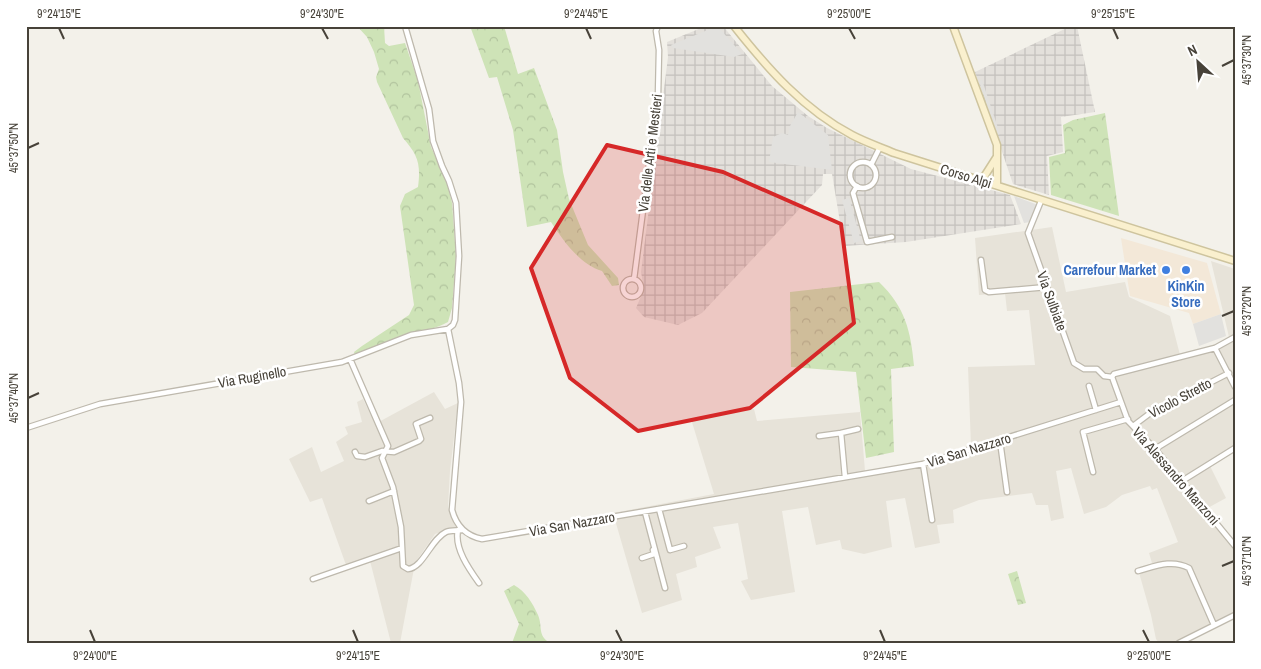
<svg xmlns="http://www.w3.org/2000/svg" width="1261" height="669" viewBox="0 0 1261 669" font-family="'Archivo Narrow',sans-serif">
<defs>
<pattern id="industrial-grid" width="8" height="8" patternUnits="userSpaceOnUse" patternTransform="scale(1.25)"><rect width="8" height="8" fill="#e3e0db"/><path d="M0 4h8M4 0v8" fill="none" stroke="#c4c1bd"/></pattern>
<pattern id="forest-crowns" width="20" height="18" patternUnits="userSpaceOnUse" patternTransform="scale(1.25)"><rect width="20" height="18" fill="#cee3b7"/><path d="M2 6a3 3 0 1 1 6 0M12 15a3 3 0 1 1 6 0" fill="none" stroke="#b2c49e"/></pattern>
</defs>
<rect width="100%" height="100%" fill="#f3f1ea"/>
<path fill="#e7e3d9" d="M1052,227L1066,292L1125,282L1129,297L1170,316L1180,355L1216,344L1229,337L1211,261L1235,269V451L1210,466L1226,498L1204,510L1235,551V613L1173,643H1159L1156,639L1151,615L1138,569L1152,563L1149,553L1178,542L1157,488L1152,490L1150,486L1122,495L1106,507L1084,514L1071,468L1056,471L1064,518L1051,521L1048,505H1036L1032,493L979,500L953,510L954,523L937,525L940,543L915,548L905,498L886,501L892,547L864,554L842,549L840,540L816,545L808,507L782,511L795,592L751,600L741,581L748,579L738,523L713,527L721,548L695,557L697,567L676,574L682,600L642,613L613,513L714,494L691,419L754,409L757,421L860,412L865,471L922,462L971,446L968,367L1035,365L1029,310L1007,311L1005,293L979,295L975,238Z
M434,392L445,409L458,403L450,471L448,507L456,527L435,534L415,563L400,643H391L369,557L346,565L322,498L310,502L289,459L312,447L321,472L344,461L336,442L348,434L345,427L362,422L357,402L363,399L375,424Z"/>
<path fill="#f3e8d8" d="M1121,238L1207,263L1221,314L1193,324L1189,313L1130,296Z"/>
<path fill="url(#industrial-grid)" d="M706,26H723L772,86L808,116L827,128L911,169L1010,195L1021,224L906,242L844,246L832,174H823L822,185L702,313L678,325L644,317L636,308L644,289L641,272L668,57L667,42Z
M1071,26H1077L1095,112L1061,117L1063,152L1047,156L1049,195L1013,184L975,72Z"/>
<path fill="url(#forest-crowns)" d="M357,26H384L385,43L389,46L405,43L418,81L431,147L447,182L452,203L456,256L452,308L448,322C436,329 424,330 411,334C392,339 373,347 355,355L354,352L362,346L409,315L414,305L400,206L405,194L418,187C421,164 418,155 403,138L377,82L376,77L379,69L374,52L367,37Z
M470,26H504L518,74L534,68L557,130L563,172L569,199L588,245L618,278L619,285L612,286L602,271C579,264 563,240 551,222L527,227L513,130L497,77L489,78Z
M1105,113L1119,216L1051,195L1049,157L1065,153L1063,125L1073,120Z
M879,282C905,307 911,331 914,366L891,369L894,452L866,458L856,372L791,367L790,292Z
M1017,571L1026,603L1018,605L1008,574Z
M514,585C526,592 532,602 538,615C543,627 537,635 550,643H512L519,624L504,591Z"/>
<path fill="#e2e1de" d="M715,27L720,29L742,54L734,57L673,48L671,45Z
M982,80L1000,134L997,135L979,81Z
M798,112L828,135L832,170L769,162L773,137L782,133L788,135L790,126Z
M1014,196L1038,205L1030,222L1024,223Z
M849,198L861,241L854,243L842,200Z
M1221,314L1226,336L1199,346L1193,324Z"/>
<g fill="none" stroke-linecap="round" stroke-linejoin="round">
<g stroke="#beb9ad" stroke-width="7">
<path id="street" d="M405,26L429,109L433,141L442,166L449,181L456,203L459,256L455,320L453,325L448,329
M850 175a13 13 0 1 1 26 0a13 13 0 1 1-26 0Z
M871,165L880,147
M857,186L853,193L867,242L892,237
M1041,201L1028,233L1074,363L1084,369H1097L1104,376L1112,377
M981,260L985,290L989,292L1047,287
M623 288a9 9 0 1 1 18 0a9 9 0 1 1-18 0Z
M634,279L658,96L659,50L656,31L658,26
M448,329L459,383L461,402L452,510C456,525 466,536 482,539L923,464L1121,402
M1215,348L1235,387
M350,359L388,446L382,458L393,487L401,527L403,566L408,569C423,568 431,539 446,532C451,530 457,531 462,530
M1112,377L1128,421L1155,449L1235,546
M1112,377L1114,374L1215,348L1235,337
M1089,386L1096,410
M1133,426L1149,414L1229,373
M26,428L100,404L342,362L411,335L448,329
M819,436L841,433
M1000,441L1007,492
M1155,449L1235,400
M355,452L357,456L365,457L382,451L394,452L419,441L421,439L416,424L430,418
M923,464L932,520
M1093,472L1083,432L1128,419
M845,477L841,433L858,429
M1182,481L1235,448
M369,501L394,491
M659,509L670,550L684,546
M645,512L665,588
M458,530C454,548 469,569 479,583
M642,558L654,554L653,550
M1138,571C1156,566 1172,559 1189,568L1214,625
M313,579L402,548
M1179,643L1235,615"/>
</g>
<g stroke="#cec49e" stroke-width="9">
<path id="secondary" d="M734,26C768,69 803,109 852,135C865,142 880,147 894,153L1235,261
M953,26L997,145V185
M982,180L996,158"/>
</g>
<use href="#street" stroke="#fff" stroke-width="4.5"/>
<use href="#secondary" stroke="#faf0ce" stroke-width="6"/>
</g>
<path fill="#d62828" fill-opacity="0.2" stroke="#d62828" stroke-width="4" stroke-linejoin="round" d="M607,145L723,172L841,224L854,323L750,408L638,431L570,378L531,268Z"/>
<path fill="none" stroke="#474239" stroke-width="2" d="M59,28L64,39M322,28L328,39M586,28L591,39M849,28L855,39M1113,28L1118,39M1222,66L1234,60M28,148L39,143M1222,316L1234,311M28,398L39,393M1222,566L1234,561M90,630L95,642M353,630L358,642M616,630L622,642M880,630L885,642M1143,630L1149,642"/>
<g fill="#3f7fe0" stroke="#fff" stroke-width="2">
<circle cx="1166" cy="270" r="5"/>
<circle cx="1186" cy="270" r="5"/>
</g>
<g text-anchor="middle" stroke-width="5" stroke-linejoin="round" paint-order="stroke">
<g font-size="14" fill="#474239" stroke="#fff">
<text transform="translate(650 153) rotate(-83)" y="5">Via delle Arti e Mestieri</text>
<text transform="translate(966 176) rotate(17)" y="5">Corso Alpi</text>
<text transform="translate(1052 301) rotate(70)" y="5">Via Sulbiate</text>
<text transform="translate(252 377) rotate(-10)" y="5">Via Ruginello</text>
<text transform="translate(1180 398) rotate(-28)" y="5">Vicolo Stretto</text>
<text transform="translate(969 450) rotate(-17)" y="5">Via San Nazzaro</text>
<text transform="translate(1176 476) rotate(49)" y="5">Via Alessandro Manzoni</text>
<text transform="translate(572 524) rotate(-10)" y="5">Via San Nazzaro</text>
</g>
<g font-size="14" font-weight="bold" fill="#366cbe" stroke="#fff" text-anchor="end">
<text x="1156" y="275">Carrefour Market</text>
<text x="1186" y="291" text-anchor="middle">KinKin<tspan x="1186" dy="16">Store</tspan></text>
</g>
</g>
<rect width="1261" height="669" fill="none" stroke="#ffffff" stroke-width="55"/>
<g transform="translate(1198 62) rotate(334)" stroke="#ffffff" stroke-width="4" paint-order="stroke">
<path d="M0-4L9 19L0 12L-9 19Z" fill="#474239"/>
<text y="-8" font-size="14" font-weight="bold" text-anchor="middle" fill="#474239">N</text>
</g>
<rect x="28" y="28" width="1206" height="614" fill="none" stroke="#474239" stroke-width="2"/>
<g font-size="12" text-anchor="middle" fill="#474239">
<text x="59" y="18">9°24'15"E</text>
<text x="322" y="18">9°24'30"E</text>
<text x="586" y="18">9°24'45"E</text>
<text x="849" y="18">9°25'00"E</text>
<text x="1113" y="18">9°25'15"E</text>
<text transform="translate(1247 60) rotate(-90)" y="4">45°37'30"N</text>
<text transform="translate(14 148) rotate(-90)" y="4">45°37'50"N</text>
<text transform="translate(1247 311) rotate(-90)" y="4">45°37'20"N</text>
<text transform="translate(14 398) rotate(-90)" y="4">45°37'40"N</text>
<text transform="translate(1247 561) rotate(-90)" y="4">45°37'10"N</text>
<text x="95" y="660">9°24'00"E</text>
<text x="358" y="660">9°24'15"E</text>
<text x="622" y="660">9°24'30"E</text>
<text x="885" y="660">9°24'45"E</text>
<text x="1149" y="660">9°25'00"E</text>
</g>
</svg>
